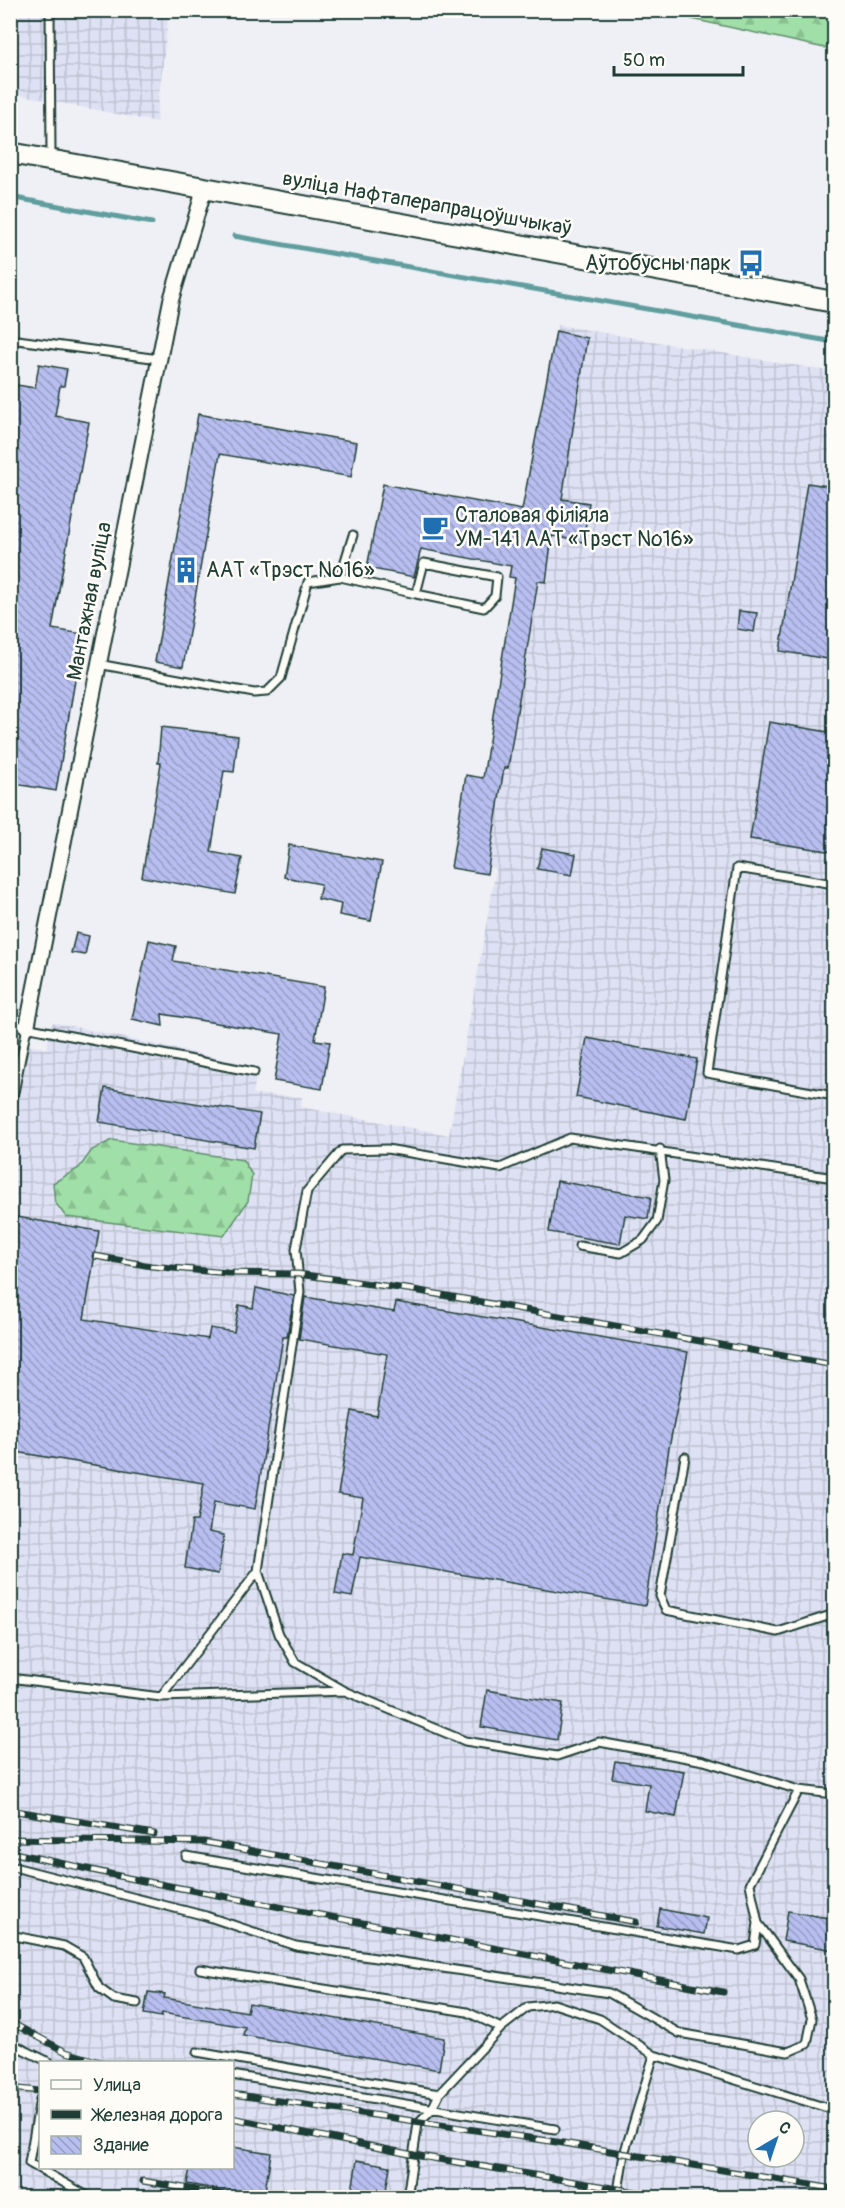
<svg xmlns="http://www.w3.org/2000/svg" width="845" height="2208" viewBox="0 0 845 2208" font-family="Pangolin,sans-serif">
<defs>
<pattern id="industrial-grid" width="8" height="8" patternUnits="userSpaceOnUse" patternTransform="scale(1.5)"><rect width="8" height="8" fill="#dee1f3"/><path d="M0 4h8M4 0v8" fill="none" stroke="#bec2d1"/></pattern>
<pattern id="forest-firs" width="22" height="20" patternUnits="userSpaceOnUse" patternTransform="scale(1.5)"><rect width="22" height="20" fill="#a0dfa7"/><path d="M5 1l3.5 6h-7zM16 11l3.5 6h-7z" fill="#89c090"/></pattern>
<pattern id="building-back-hatch" width="6" height="6" patternUnits="userSpaceOnUse" patternTransform="scale(1.5)"><rect width="6" height="6" fill="#b8beef"/><path d="M-1 5l2 2M0 0l6 6M5-1l2 2" fill="none" stroke="#959cc2"/></pattern>
</defs>
<rect width="100%" height="100%" fill="#eff0f5"/>
<filter id="ink" filterUnits="userSpaceOnUse"><feTurbulence type="fractalNoise" baseFrequency=".0167" numOctaves="2"/><feDisplacementMap in="SourceGraphic" scale="12" xChannelSelector="R" yChannelSelector="G"/><feConvolveMatrix kernelMatrix="1 2 1 2 8 2 1 2 1" color-interpolation-filters="sRGB"/></filter>
<g filter="url(#ink)">
<path fill="url(#industrial-grid)" fill-rule="evenodd" d="M10,11H169L156,122L11,93Z
M558,325L834,372V2099L801,2090L834,2101V2197L11,2198L10,1105L23,1044L47,1049L52,1022L258,1067L253,1094L302,1097L301,1107L449,1135L496,869L488,867L504,768H508L539,582L509,577ZM40,2062H232V2168H40ZM758,2121H794V2157H758Z"/>
<path fill="url(#forest-firs)" stroke="#608e6e" stroke-width="1.5" d="M655,11H834V50Z
M112,1140L243,1160L252,1175L248,1201L224,1236L66,1217L55,1202L53,1183L79,1168L92,1150Z"/>
<g fill="none" stroke-linecap="round" stroke-linejoin="round">
<path stroke="#609d9e" stroke-width="5" d="M10,197L152,223
M234,236L834,342"/>
</g>
<path fill="url(#building-back-hatch)" stroke="#1f3d34" stroke-width="1.5" d="M556,331L587,338L562,499L589,503L583,542L552,536L546,582L538,581L508,768H504L487,874L451,868L466,775L483,778L515,578L509,577L511,566L421,549L414,577L367,568L383,484L522,510Z
M39,364L67,369L64,386H60L55,416L89,422L52,629L83,634L56,791L10,783V384L35,388Z
M198,414L357,442L351,477L220,454L183,667L155,662Z
M807,483L834,487V660L780,651Z
M739,611L757,613L754,632L737,629Z
M769,722L834,733V852L750,839Z
M161,727L238,736L234,772L224,771L211,852L242,858L235,894L142,877L161,763H158Z
M289,845L382,862L371,921L339,915L341,904L318,899L321,884L284,877Z
M542,848L576,854L572,875L537,869Z
M76,933L89,936L85,955L71,953Z
M149,940L176,946L173,961L324,987L315,1040L330,1042L322,1089L274,1081L282,1034L162,1014L163,1026L132,1019Z
M587,1038L697,1059L686,1119L576,1097Z
M105,1088L260,1114L254,1148L99,1122Z
M557,1181L651,1197L648,1219L625,1215L620,1244L549,1232Z
M17,1217L99,1231L84,1319L208,1339L210,1328L234,1332L239,1305L253,1308L256,1288L294,1296L287,1337H283L255,1509L214,1502L209,1532L224,1535L218,1574L185,1568L192,1521H197L204,1483L10,1451V1255Z
M305,1297L394,1312L396,1302L688,1352L669,1448L645,1606L360,1557L352,1597L335,1594L342,1553L353,1555L363,1498L338,1494L352,1411L377,1416L387,1354L299,1339Z
M487,1690L563,1703L557,1740L481,1727Z
M615,1761L684,1771L676,1817L645,1811L649,1784L612,1778Z
M660,1909L707,1918L704,1934L657,1926Z
M788,1911L834,1919V1950L783,1941Z
M148,1992L165,1994L164,1998L247,2012L249,2003L444,2038L439,2070L243,2035L245,2027L162,2013L161,2017L144,2014Z
M232,2147L271,2153L264,2198H216L217,2189L187,2184L190,2168H232Z
M357,2160L390,2166L385,2197L352,2191Z"/>
<g fill="none" stroke-linecap="round" stroke-linejoin="round">
<g stroke="#1f3d34" stroke-width="11">
<path id="service" d="M50,10L51,157
M10,339L159,359
M424,563L497,577L495,596L484,608L416,594Z
M340,577L353,535
M98,664L254,693L267,692L281,678L308,582L340,577L416,594
M834,884L737,868L707,1073L834,1096
M10,1024L254,1072
M10,1113L27,1027
M579,1246L621,1253L643,1240L657,1221L664,1180L660,1149
M685,1457L660,1596L666,1610L778,1632L834,1614
M258,1571L279,1634L295,1662L345,1691
M10,1678L161,1697L345,1691L465,1741L557,1756L599,1742L704,1761L799,1790L834,1794
M161,1697L258,1571L300,1292L296,1249L307,1191L342,1150L387,1149L500,1168L570,1138L834,1178
M186,1856L739,1950L755,1945L758,1923
M10,1866L206,1916L296,1946L609,1993L679,2033L788,2052L807,2044L812,2019L799,1979L758,1923L750,1884L799,1790
M10,1935L64,1946L83,1957L99,1988L114,1999L137,2003
M200,1969L467,2012L501,2028
M10,2043L49,2062
M197,2052L439,2094
M654,2055L834,2110
M232,2075L555,2129
M40,2099L29,2163L91,2198
M407,2198L418,2123L432,2109L439,2094L501,2028L528,2007L554,2004L600,2019L654,2055L624,2154L617,2198"/>
</g>
<g stroke="#1f3d34" stroke-width="18">
<path id="minor" d="M27,1027L171,300L205,187"/>
</g>
<g stroke="#1f3d34" stroke-width="24">
<path id="secondary" d="M10,153L834,302"/>
</g>
<use href="#service" stroke="#fdfcf7" stroke-width="7"/>
<use href="#minor" stroke="#fdfcf7" stroke-width="14"/>
<use href="#secondary" stroke="#fdfcf7" stroke-width="20"/>
<g stroke="#1f3d34" stroke-width="7">
<path id="rail" d="M10,1240H13
M95,1256L151,1266L227,1273L298,1274L414,1290L834,1365
M10,1810L154,1834
M10,1839L204,1842L636,1922
M10,1852L128,1878L723,1992
M10,2022L66,2052L100,2062
M19,2089L40,2091
M232,2094L563,2143L834,2189
M232,2118L414,2155L672,2198
M143,2181L243,2198"/>
</g>
<use href="#rail" stroke="#fdfcf7" stroke-width="4.5" stroke-dasharray="14" stroke-linecap="butt"/>
</g>
</g>
<defs>
<g id="bus-bare" transform="scale(2.07)"><path d="M-5-6H5V4H4V6H2V4H-2V6H-4V4H-5ZM-3.5-4V0h7V-4ZM-3.5 1.2v1.5H-2V1.2ZM2 1.2v1.5H3.5V1.2Z" fill="#1f6fb2" stroke="#fdfcf7" stroke-width="2.5" paint-order="stroke"/></g>
<g id="cafe-bare" transform="scale(2.07)"><path d="M-5.5-4.5H6V0H3Q3 3.5 0 3.5H-2.5Q-5.5 3.5-5.5 0ZM3-3.2v2h1.7v-2ZM-6 4.5H4V6H-6Z" fill="#1f6fb2" stroke="#fdfcf7" stroke-width="2.5" paint-order="stroke"/></g>
<g id="building-bare" transform="scale(2.07)"><path d="M-4-6H4V6H1V3H-1V6H-4ZM-2.5-4.3h1.7v1.8h-1.7ZM.8-4.3h1.7v1.8H.8ZM-2.5-1h1.7V.8h-1.7ZM.8-1h1.7V.8H.8Z" fill="#1f6fb2" stroke="#fdfcf7" stroke-width="2.5" paint-order="stroke"/></g>
</defs>
<g fill-rule="evenodd">
<use href="#bus-bare" x="751" y="263"/>
<use href="#cafe-bare" x="435" y="527"/>
<use href="#building-bare" x="186" y="570"/>
</g>
<g text-anchor="middle" stroke-width="5" stroke-linejoin="round" paint-order="stroke">
<g font-size="21" fill="#1f3d34" stroke="#fdfcf7">
<text transform="translate(427 203) rotate(10)" y="7">вуліца Нафтаперапрацоўшчыкаў</text>
<text transform="translate(89 601) rotate(-79)" y="7">Мантажная вуліца</text>
</g>
<g font-size="21" fill="#1f3d34" stroke="#fdfcf7" text-anchor="start">
<text x="731" y="270" text-anchor="end">Аўтобусны парк</text>
<text x="455" y="522">Сталовая філіяла<tspan x="455" dy="24">УМ-141 ААТ «Трэст №16»</tspan></text>
<text x="206" y="577">ААТ «Трэст №16»</text>
</g>
</g>
<rect width="845" height="2208" fill="none" stroke="#fdfcf7" stroke-width="36"/>
<rect x="18" y="18" width="809" height="2172" fill="none" stroke="#1f3d34" stroke-width="2" filter="url(#ink)"/>
<rect x="39" y="2061" width="195" height="108" fill="#fdfcf7" stroke="#a4b0a9" stroke-width="1.5"/>
<rect x="51" y="2080" width="30" height="9" fill="#fdfcf7" stroke="#a4b0a9" stroke-width="1.5"/>
<text x="93" y="2091" font-size="18" fill="#1f3d34">Улица</text>
<rect x="51" y="2110" width="30" height="9" fill="#1f3d34" stroke="#a4b0a9" stroke-width="1.5"/>
<text x="93" y="2121" font-size="18" fill="#1f3d34">Железная дорога</text>
<rect x="51" y="2136" width="30" height="18" fill="url(#building-back-hatch)" stroke="#a4b0a9" stroke-width="1.5"/>
<text x="93" y="2151" font-size="18" fill="#1f3d34">Здание</text>
<g transform="translate(776 2139) rotate(39)"><circle r="28" fill="#fdfcf7" stroke="#a4b0a9" stroke-width="1.5"/>
<path d="M0-4.5L10 22L0 15L-10 22Z" fill="#1f6fb2"/>
<text y="-9" font-size="16" font-weight="bold" text-anchor="middle" fill="#1f3d34">С</text>
</g>
<path d="M614 66v9h129v-9" fill="none" stroke="#1f3d34" stroke-width="3"/>
<text x="623" y="66" font-size="18" fill="#1f3d34" stroke="#fdfcf7" stroke-width="4.5" paint-order="stroke">50 m</text>
</svg>
